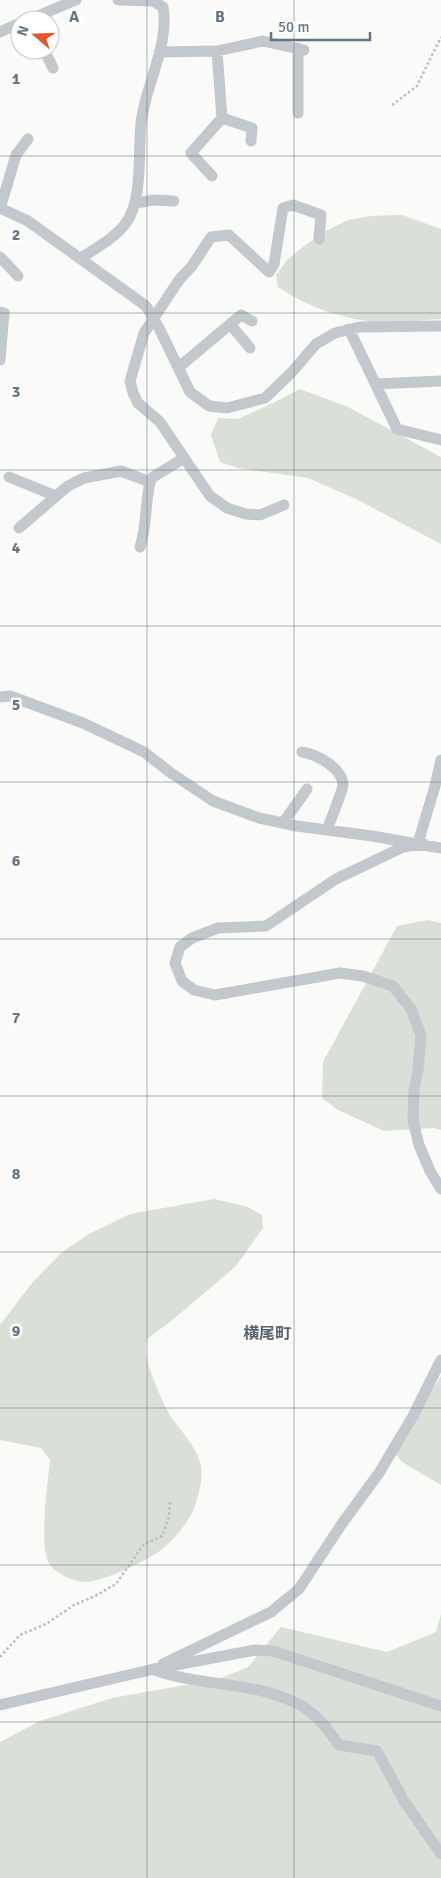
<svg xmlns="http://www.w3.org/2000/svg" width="441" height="1878" viewBox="0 0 441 1878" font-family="Signika,'Noto Sans JP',sans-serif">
<rect width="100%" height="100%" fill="#fafaf8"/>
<path fill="#dadfd7" d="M402,215L441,229V319C424,319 407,323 391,323C351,322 310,309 278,287L276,275L287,260L304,246L324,232L348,220L371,216Z
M300,389L348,407L441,457V544L356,499L308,478L238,468L220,462L211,435L218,418L238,419L277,401Z
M428,920L441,923V1130L434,1128L384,1131L338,1110L322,1098L323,1062L397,926Z
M214,1199L248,1207L262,1215L263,1228L236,1266L175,1318L147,1339C147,1343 145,1349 146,1354C148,1369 163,1404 171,1417C182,1432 194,1444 200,1462C204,1473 200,1488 197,1499C193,1517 179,1534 166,1546C152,1559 106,1580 87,1582C76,1583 57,1574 50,1565C38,1549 48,1481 50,1460L41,1448L0,1440V1325L32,1283L61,1253L89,1234L130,1214Z
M441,1376V1485L402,1462L393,1451Z
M441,1614V1878H0V1742L40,1721L112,1698L219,1679L248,1667L281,1627L387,1652L436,1632Z"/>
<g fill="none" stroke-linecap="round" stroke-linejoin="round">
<path stroke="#bbbfc2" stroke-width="2.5" stroke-dasharray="2.5 2.5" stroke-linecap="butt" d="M392,105L417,86L441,37
M0,1657L20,1635L46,1624L74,1605L95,1596L116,1584L144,1544L162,1536L169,1517L170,1500"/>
<path stroke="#c3c8cc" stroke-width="11" d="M28,20L76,0
M0,32L20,23
M44,50L53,68
M217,51L222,118L252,128L251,141
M159,52L217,51L263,41L304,50
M298,113V48
M212,176L191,153L222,118
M136,203L154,200L174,201
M0,208L28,221L146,306L159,328L190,392L209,406L227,408L265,398L292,372L316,344L335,333L360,327L441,326
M0,209L16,155L28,139
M0,257L18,276
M81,258C96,248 115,238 126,223C143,200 138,151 141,123C145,86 170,44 163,7L153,1L118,0
M0,312L4,313L0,360
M230,324L250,348
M349,329L397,429L441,440
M178,368L241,315L252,321
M376,384L441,381
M9,477L56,496
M284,505L260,515L246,514L227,508L210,496L160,422L138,403L133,393L130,381L144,333L179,280L192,266L211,237L229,235L269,272L274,264L283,208L293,205L321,215L319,239
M19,528L68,486L84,478L121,471L150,482L153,477L184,458
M140,547C147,526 145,504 150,482
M0,697L10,696L83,723L144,752L171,773L213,801L259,818L297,826L372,836L441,848
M302,752C316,754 343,768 343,785C342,793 330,821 327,830
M283,823L307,789
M418,843L435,786L441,760
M424,844L403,847L336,879L266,926L218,928L192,938L180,947L175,963L182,981L194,990L215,995L340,973L363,976L393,986L411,1009L421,1035L418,1070L414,1090L413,1121L419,1145L430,1171L441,1189
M163,1664L271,1612L299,1589L341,1525L379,1473L413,1416L441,1360
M155,1670C204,1688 263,1680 308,1710C321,1719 330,1733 339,1745L377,1751L404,1801L441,1854
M0,1705L154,1669L255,1650L273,1651L441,1706"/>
</g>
<path fill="none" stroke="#657683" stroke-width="1" stroke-opacity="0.55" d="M147,0V1878M294,0V1878M0,156H441M0,313H441M0,470H441M0,626H441M0,782H441M0,939H441M0,1096H441M0,1252H441M0,1408H441M0,1565H441M0,1722H441"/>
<g text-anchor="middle" stroke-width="5" stroke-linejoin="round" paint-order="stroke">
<g font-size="16" font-weight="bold" fill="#57646e" stroke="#fff">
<text x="267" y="1339">横尾町</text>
</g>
</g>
<g font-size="16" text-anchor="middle" font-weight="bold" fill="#657683" stroke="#fff" stroke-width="5" stroke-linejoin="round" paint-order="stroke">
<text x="74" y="22">A</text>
<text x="220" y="22">B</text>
<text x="16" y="84">1</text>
<text x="16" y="240">2</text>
<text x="16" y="397">3</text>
<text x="16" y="553">4</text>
<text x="16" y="710">5</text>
<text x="16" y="866">6</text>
<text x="16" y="1023">7</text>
<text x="16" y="1179">8</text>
<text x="16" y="1336">9</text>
</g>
<g transform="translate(35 35) rotate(289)"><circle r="24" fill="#ffffff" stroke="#c1c8cd"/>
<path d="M0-4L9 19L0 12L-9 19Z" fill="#e4572e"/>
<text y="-8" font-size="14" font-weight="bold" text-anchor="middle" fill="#657683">N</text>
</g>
<path d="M271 32v8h99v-8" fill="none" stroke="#657683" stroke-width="2.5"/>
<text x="278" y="32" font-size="15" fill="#657683" stroke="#ffffff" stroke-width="4" paint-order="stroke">50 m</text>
</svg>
